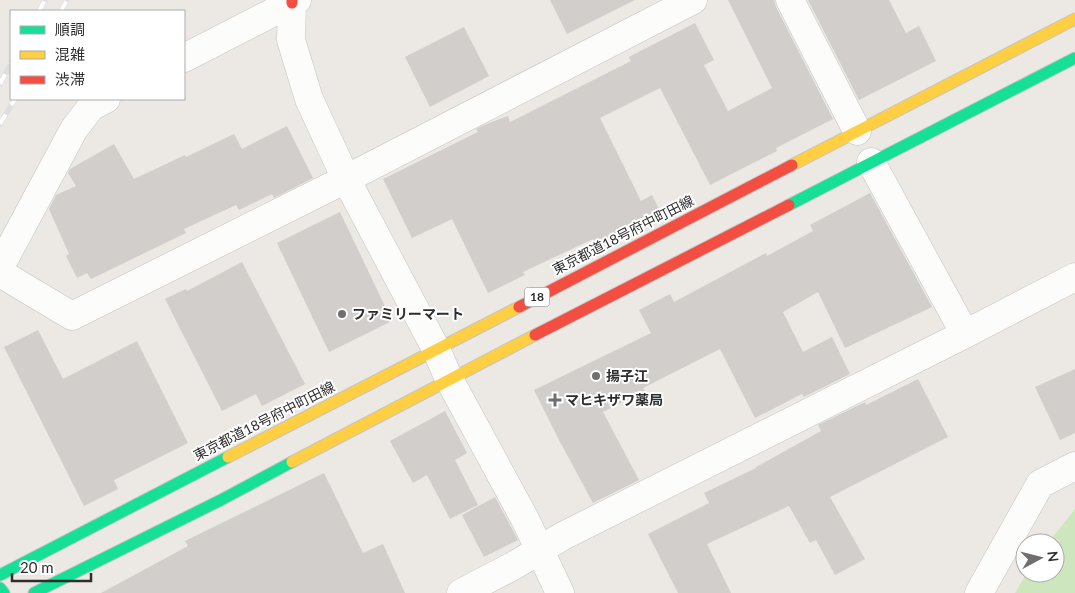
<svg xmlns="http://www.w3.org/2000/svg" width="1075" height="593" viewBox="0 0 1075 593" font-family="Lato,'Noto Sans JP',sans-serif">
<rect width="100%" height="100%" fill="#ece8e4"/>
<path fill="#cee6be" d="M1075,509V593H1015L1027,573H1055V543H1048Z"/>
<path fill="#d1cecb" d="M550,0H635L567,34Z
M728,0H774L776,7L833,119L776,148L777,151L710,185L660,88L600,118L641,201L652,195L661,213L596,246L593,239L523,272L525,275L488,293L452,219L412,238L383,179L478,132L476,129L484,125L508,116L510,122L631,61L629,57L695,23L714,60L704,65L728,111L772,88Z
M808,0H889L906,33L919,26L936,61L859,100Z
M464,27L489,76L430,107L405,57Z
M287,126L313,178L274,198L272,194L239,210L236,205L184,229L186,233L157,247L91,279L87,273L77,278L66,256L69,254L49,209L56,195L76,186L68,173L70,169L114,144L134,179L185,155L186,157L234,134L242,149Z
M870,193L932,307L845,348L818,292L783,312L803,352L832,337L850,374L804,397L802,394L755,418L720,349L643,388L645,391L603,412L639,480L593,503L559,440L534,390L651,333L639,310L670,294L674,302L766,253L767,256L813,231L810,225Z
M340,212L392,321L329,352L277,243Z
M242,262L305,384L262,406L256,394L222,411L165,299L186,289L187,291Z
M38,330L63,379L137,341L188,443L114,480L118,489L84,506L4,347Z
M1075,369V433L1060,440L1035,387Z
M918,379L948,437L830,497L865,559L835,575L816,540L810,543L789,506L707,544L731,593H678L648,534L709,503L704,493L756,468V467L821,431L818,425L865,402L866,405Z
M445,411L467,453L455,460L478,505L450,519L427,475L413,483L390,441Z
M324,473L363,553L383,544L405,593H101L188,546L185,541Z
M495,497L518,540L484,557L462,515Z"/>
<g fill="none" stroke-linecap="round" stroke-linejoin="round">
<g stroke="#c5c4c5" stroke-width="29">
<path id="street" d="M790,0L857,131
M292,3L291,40L309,99L346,179L436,349L449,379L526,521L560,593
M184,58L297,0
M871,162L965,334
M0,267L74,129L91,107L106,99
M0,273L72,316L346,179L693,0
M461,593L513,566L563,536L965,334L1075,277
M979,593L1040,484L1075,466"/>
</g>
<g stroke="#c5c4c5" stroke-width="13">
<path id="fast" d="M789,205L1075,58
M0,575L228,457
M0,588L4,593
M34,593L221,500L292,462"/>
</g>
<g stroke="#c5c4c5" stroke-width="13">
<path id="slow" d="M792,165L1075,19
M228,457L519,307
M292,462L535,335"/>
</g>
<g stroke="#c5c4c5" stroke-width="13">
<path id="jam" d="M292,0V3
M519,307L792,165
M535,335L789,205"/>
</g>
<use href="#street" stroke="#fcfcfb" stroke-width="28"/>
<use href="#fast" stroke="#16e098" stroke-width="11"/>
<use href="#slow" stroke="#ffcf43" stroke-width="11"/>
<use href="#jam" stroke="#f24e42" stroke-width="11"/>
<g stroke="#dfdfe1" stroke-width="5.5">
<path id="rail" d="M39,11L45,0
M61,11L67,0
M0,84L11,63
M0,124L15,99"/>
</g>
<use href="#rail" stroke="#fff" stroke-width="4" stroke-dasharray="11" stroke-linecap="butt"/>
</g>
<g fill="#706f6e" stroke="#fff" stroke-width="2">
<circle cx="342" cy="314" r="5"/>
<circle cx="596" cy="376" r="5"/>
<path d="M552.5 392.5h5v5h5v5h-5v5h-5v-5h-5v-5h5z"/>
</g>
<g text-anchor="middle" stroke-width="4" stroke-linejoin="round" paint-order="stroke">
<rect fill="#fff" stroke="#6d6d6d" stroke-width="1" x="524.5" y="287.5" width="25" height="19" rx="4"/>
<g font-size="12" font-weight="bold" fill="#2e2e2e">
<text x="537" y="301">18</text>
</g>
<g font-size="14" fill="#2e2e2e" stroke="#fff">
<text transform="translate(623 235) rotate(-27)" y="5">東京都道18号府中町田線</text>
<text transform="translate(264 421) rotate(-27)" y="5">東京都道18号府中町田線</text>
</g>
<g font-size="14" font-weight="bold" fill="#2e2e2e" stroke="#fff" text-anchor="start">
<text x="352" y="319">ファミリーマート</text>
<text x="606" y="381">揚子江</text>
<text x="565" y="405">マヒキザワ薬局</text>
</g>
</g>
<rect x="10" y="10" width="175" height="90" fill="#ffffff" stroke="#ababab"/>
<rect x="20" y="26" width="25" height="8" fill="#16e098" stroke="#ababab"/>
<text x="55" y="35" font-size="15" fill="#2e2e2e">順調</text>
<rect x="20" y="51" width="25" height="8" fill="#ffcf43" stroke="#ababab"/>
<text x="55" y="60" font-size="15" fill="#2e2e2e">混雑</text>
<rect x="20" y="76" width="25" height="8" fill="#f24e42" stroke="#ababab"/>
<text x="55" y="85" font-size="15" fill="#2e2e2e">渋滞</text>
<g transform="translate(1040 558) rotate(83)"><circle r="24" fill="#ffffff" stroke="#ababab"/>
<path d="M0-4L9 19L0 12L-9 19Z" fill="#706f6e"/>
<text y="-8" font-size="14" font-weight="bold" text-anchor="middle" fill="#2e2e2e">N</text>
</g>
<path d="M12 573v8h79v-8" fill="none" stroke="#2e2e2e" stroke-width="2.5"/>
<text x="20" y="573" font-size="15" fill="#2e2e2e" stroke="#ffffff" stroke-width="4" paint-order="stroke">20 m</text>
</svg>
